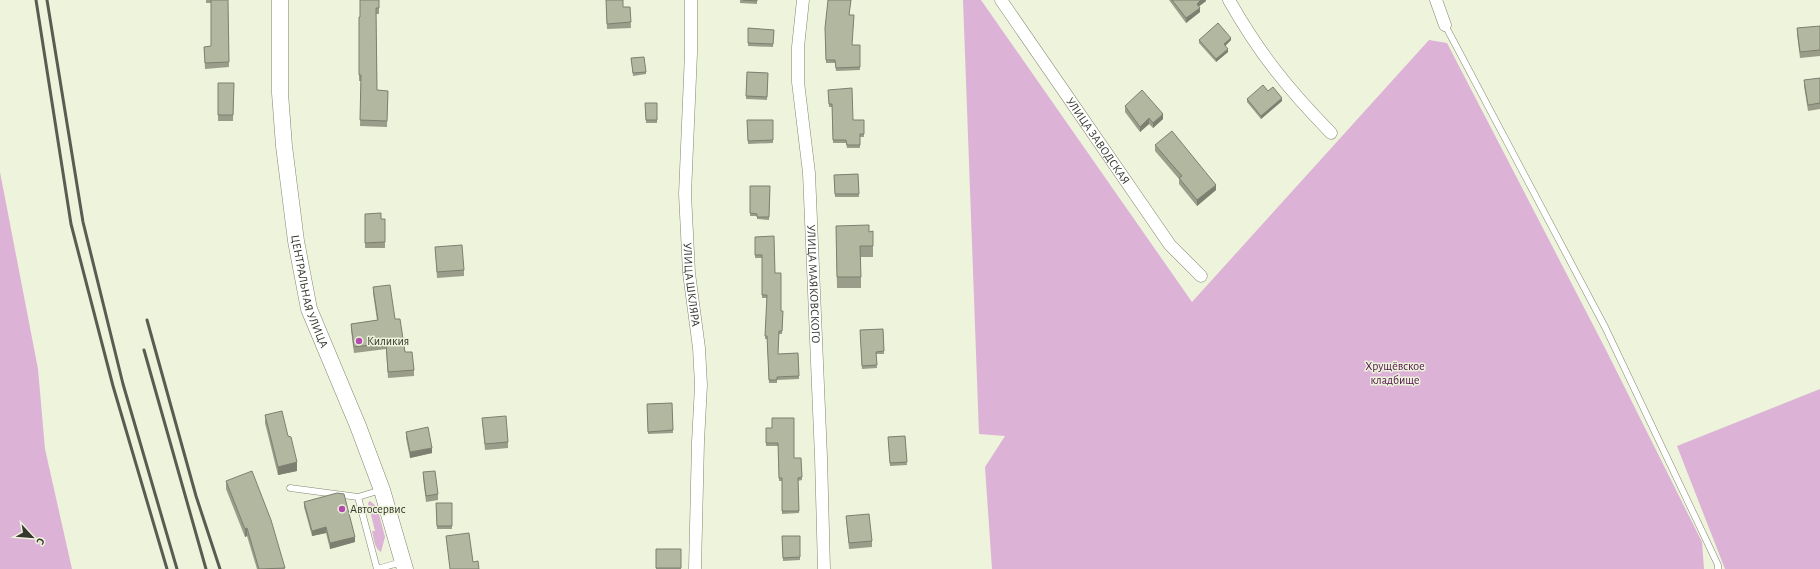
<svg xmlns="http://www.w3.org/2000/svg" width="1820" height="569" viewBox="0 0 1820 569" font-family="'Alegreya Sans',sans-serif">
<rect width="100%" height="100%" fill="#eef3db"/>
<path fill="#dcb2d7" d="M963,0H981L1192,302L1429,40L1447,43L1606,350L1702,542L1704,569H992L985,467L1005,436L979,434Z
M0,172L38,369L45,449L72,569H0Z
M1820,389V569H1725L1677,446Z
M370,501L377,507L385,537L381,552C374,548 374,538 372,531H375L368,503Z"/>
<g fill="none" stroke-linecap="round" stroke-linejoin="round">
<g stroke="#828671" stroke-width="7">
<path id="lane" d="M1445,25L1605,327L1718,565V569
M290,488L358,497
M377,569L358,497L381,490
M377,569L402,562"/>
</g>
<g stroke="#828671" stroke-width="13">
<g id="street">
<path id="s1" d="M691,0V53L685,194L689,273L699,348L701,385L698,442L695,569"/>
<path id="s2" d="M803,0L798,47V82L809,173L821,457L824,569"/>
<path id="s3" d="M1001,0L1170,245L1201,276"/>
<path d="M1229,0C1259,53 1288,89 1331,133"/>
<path d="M1436,0L1445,25"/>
</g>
</g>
<g stroke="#828671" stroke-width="17">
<g id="secondary">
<path id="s4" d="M280,0V93L284,146L296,241L309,309L358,426L382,490L405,569"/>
</g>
</g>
<use href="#lane" stroke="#fff" stroke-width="6"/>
<use href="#street" stroke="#fff" stroke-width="12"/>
<use href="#secondary" stroke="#fff" stroke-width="16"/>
<path stroke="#595c50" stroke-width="3" d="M36,0L71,224L113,386L167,569
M47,0L83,222L123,384L177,569
M147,320L196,496L220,569
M144,350L206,569"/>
</g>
<path fill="#999d8a" d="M206,0H228L229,67L205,69L204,47L211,46V3H206Z
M379,0V14H376L377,90L388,91L387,127L360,126L361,81H359V23L360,17Z
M606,0L623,7H630L631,28L607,29Z
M740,0H757V4L740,3Z
M828,0H851L849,15L852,45H860V70L836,71L835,63H826L825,28Z
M1169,0H1206V1L1199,6L1200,12L1186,23Z
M1820,26V56L1800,58L1797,34V28Z
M748,28L774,30L773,47L748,46Z
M1199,40H1231L1225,46L1228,52L1216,62L1199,43Z
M631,58L646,72V74L633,76Z
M747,72L768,73L767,100L746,99Z
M1820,78V109L1808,111L1804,86V80Z
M218,83H234L233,121H218Z
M828,90L853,120H864V137H860V148H847L846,143H833L832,107H829Z
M1268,91L1282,101L1261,119L1247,102V99Z
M645,103H657V123H646Z
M1125,106L1163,119L1153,128L1149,124L1140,132L1125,112Z
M747,120H773V143L748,144Z
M1155,145L1216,190L1197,206L1179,184V179L1155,151Z
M858,174L859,197H835L834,175Z
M750,186H770L769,220L757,219V216H750Z
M365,214L381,219H385V248H365Z
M836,226L869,232L873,231V257H861V288H837Z
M755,237L775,273L781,311H783L782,334H779L778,354L798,353L799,379L777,380V383H769L767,339H765L767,298H762V258H755Z
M435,247L464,270V276L437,278Z
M373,287L395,319L405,352L414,370V376L388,378L386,349L354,353L351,330V324L377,320L373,293Z
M883,329L884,354H876L877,368L862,369L860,330Z
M672,403L673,433L648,434L647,404Z
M265,415L297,471L278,475L265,423Z
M482,418L508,442V448L485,450Z
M766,428L794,458L802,477V480L798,481L799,513L782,514V481H779L778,446H766Z
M406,432L432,453L410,458L406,438Z
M905,436L907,465L890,466L888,437Z
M423,472L438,494V500L426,502L423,478Z
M226,481L285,569H257L247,536L245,537L226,489Z
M304,502L355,542L330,549L326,533L312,536L304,507Z
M436,503H452V529H437Z
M846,516L872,541V547L849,549Z
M446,536L473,562L479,569H450Z
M782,536H800V560L783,561Z
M656,549H681V569H656Z"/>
<path fill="#7d8070" d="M1201,0H1206V1L1197,8V4Z
M1200,8V12L1186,23V18Z
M1231,38V40L1224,47V44Z
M1228,49V52L1216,62V59Z
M1282,98V101L1261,119V116Z
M1163,114V119L1153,128V123Z
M1149,118V124L1140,132V127Z
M1216,185V190L1197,206V200Z
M432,448V453L410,458V452Z
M297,462V471L278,475V467Z
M326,527V533L312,536V531Z
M247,528V536L245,537V529Z
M355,537V542L330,549V543Z"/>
<path fill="#b2b7a0" stroke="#7d8070" d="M211,0H228L229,62L205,63L204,47L211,46Z
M360,0H379V8H376L377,90L388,91L387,121L360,120L361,75H359V17H360Z
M606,0H623V7H630L631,22L607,24Z
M743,0H757V1Z
M828,0H851L849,15H854L852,45H860V67L836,68L835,60H826L825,28Z
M1172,0H1201L1197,4L1200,8L1186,18Z
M1218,23L1231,38L1224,44L1228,49L1216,59L1199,40Z
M1820,26V50L1800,52L1797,28Z
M748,28L774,30L773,44L748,43Z
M644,57L646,72L633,73L631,58Z
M747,72L768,73L767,97L746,96Z
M1820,78V103L1808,105L1804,80Z
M218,83H234L233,115H218Z
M1263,85L1268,91L1273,87L1282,98L1261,116L1247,99Z
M852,88L853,120H864V134H860V145H847L846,140H833L832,104H829L828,90Z
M1142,90L1163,114L1153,123L1149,118L1140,127L1125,106Z
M645,103H657V120H646Z
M747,120H773V140L748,141Z
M1172,131L1216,185L1197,200L1179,178L1182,176L1155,145Z
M858,174L859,194H835L834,175Z
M750,186H770L769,217H757V214L750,213Z
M381,213V219H385V242L365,243V214Z
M869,225V232L873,231V246H860L861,277H837L836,226Z
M774,236L775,273H781V311H783L782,331H779L778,354L798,353L799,376L777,377V380H769L767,336H765L767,295H762V255H755V237Z
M462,245L464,270L437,272L435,247Z
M390,285L395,319H400L405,352H412L414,370L388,372L386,343L354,347L351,324L378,320L373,287Z
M883,329L884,351L876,352L877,365L862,366L860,330Z
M672,403L673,430L648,432L647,404Z
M282,411L288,436L291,437L297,462L278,467L265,415Z
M506,416L508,442L485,444L482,418Z
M772,418H794V458H801L802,477L798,478L799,511H782V478H779L778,443H766V428H772Z
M428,427L432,448L410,452L406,432Z
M905,436L907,462L890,463L888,437Z
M252,471L271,520L285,568L259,569L247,528L245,529L226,481Z
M435,471L438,494L426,496L423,472Z
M337,493L344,494L355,537L330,543L326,527L312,531L304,502Z
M436,503H452V526H437Z
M869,514L872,541L849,543L846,516Z
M469,533L473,562L478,561L479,569H450L446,536Z
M782,536H800V557L783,558Z
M656,549H681V568H656Z"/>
<g fill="#b44caf" stroke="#eef3db" stroke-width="1.5">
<circle cx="359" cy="341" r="4"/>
<circle cx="342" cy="509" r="4"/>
</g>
<g text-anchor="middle" stroke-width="3" stroke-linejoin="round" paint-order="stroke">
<g font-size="12" fill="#35372e" stroke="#eef3db">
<text dy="4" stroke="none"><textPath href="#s3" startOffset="171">УЛИЦА ЗАВОДСКАЯ</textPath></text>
<text dy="4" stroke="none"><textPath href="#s2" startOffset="285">УЛИЦА МАЯКОВСКОГО</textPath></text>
<text dy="4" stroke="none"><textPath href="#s1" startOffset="285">УЛИЦА ШКЛЯРА</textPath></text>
<text dy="4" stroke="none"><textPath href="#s4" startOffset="294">ЦЕНТРАЛЬНАЯ УЛИЦА</textPath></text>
</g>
<g font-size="12" fill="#35372e" stroke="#eef3db" text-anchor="start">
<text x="367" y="345">Киликия</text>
<text x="350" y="513">Автосервис</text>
</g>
<g font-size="12" fill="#50114d" stroke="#eef3db">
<text x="1395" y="370">Хрущёвское<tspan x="1395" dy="14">кладбище</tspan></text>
</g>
</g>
<g transform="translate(32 537) rotate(116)" stroke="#eef3db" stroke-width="3" paint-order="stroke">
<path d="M0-3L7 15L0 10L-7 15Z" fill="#35372e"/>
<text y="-6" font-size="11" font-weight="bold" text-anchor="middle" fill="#35372e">С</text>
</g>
</svg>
